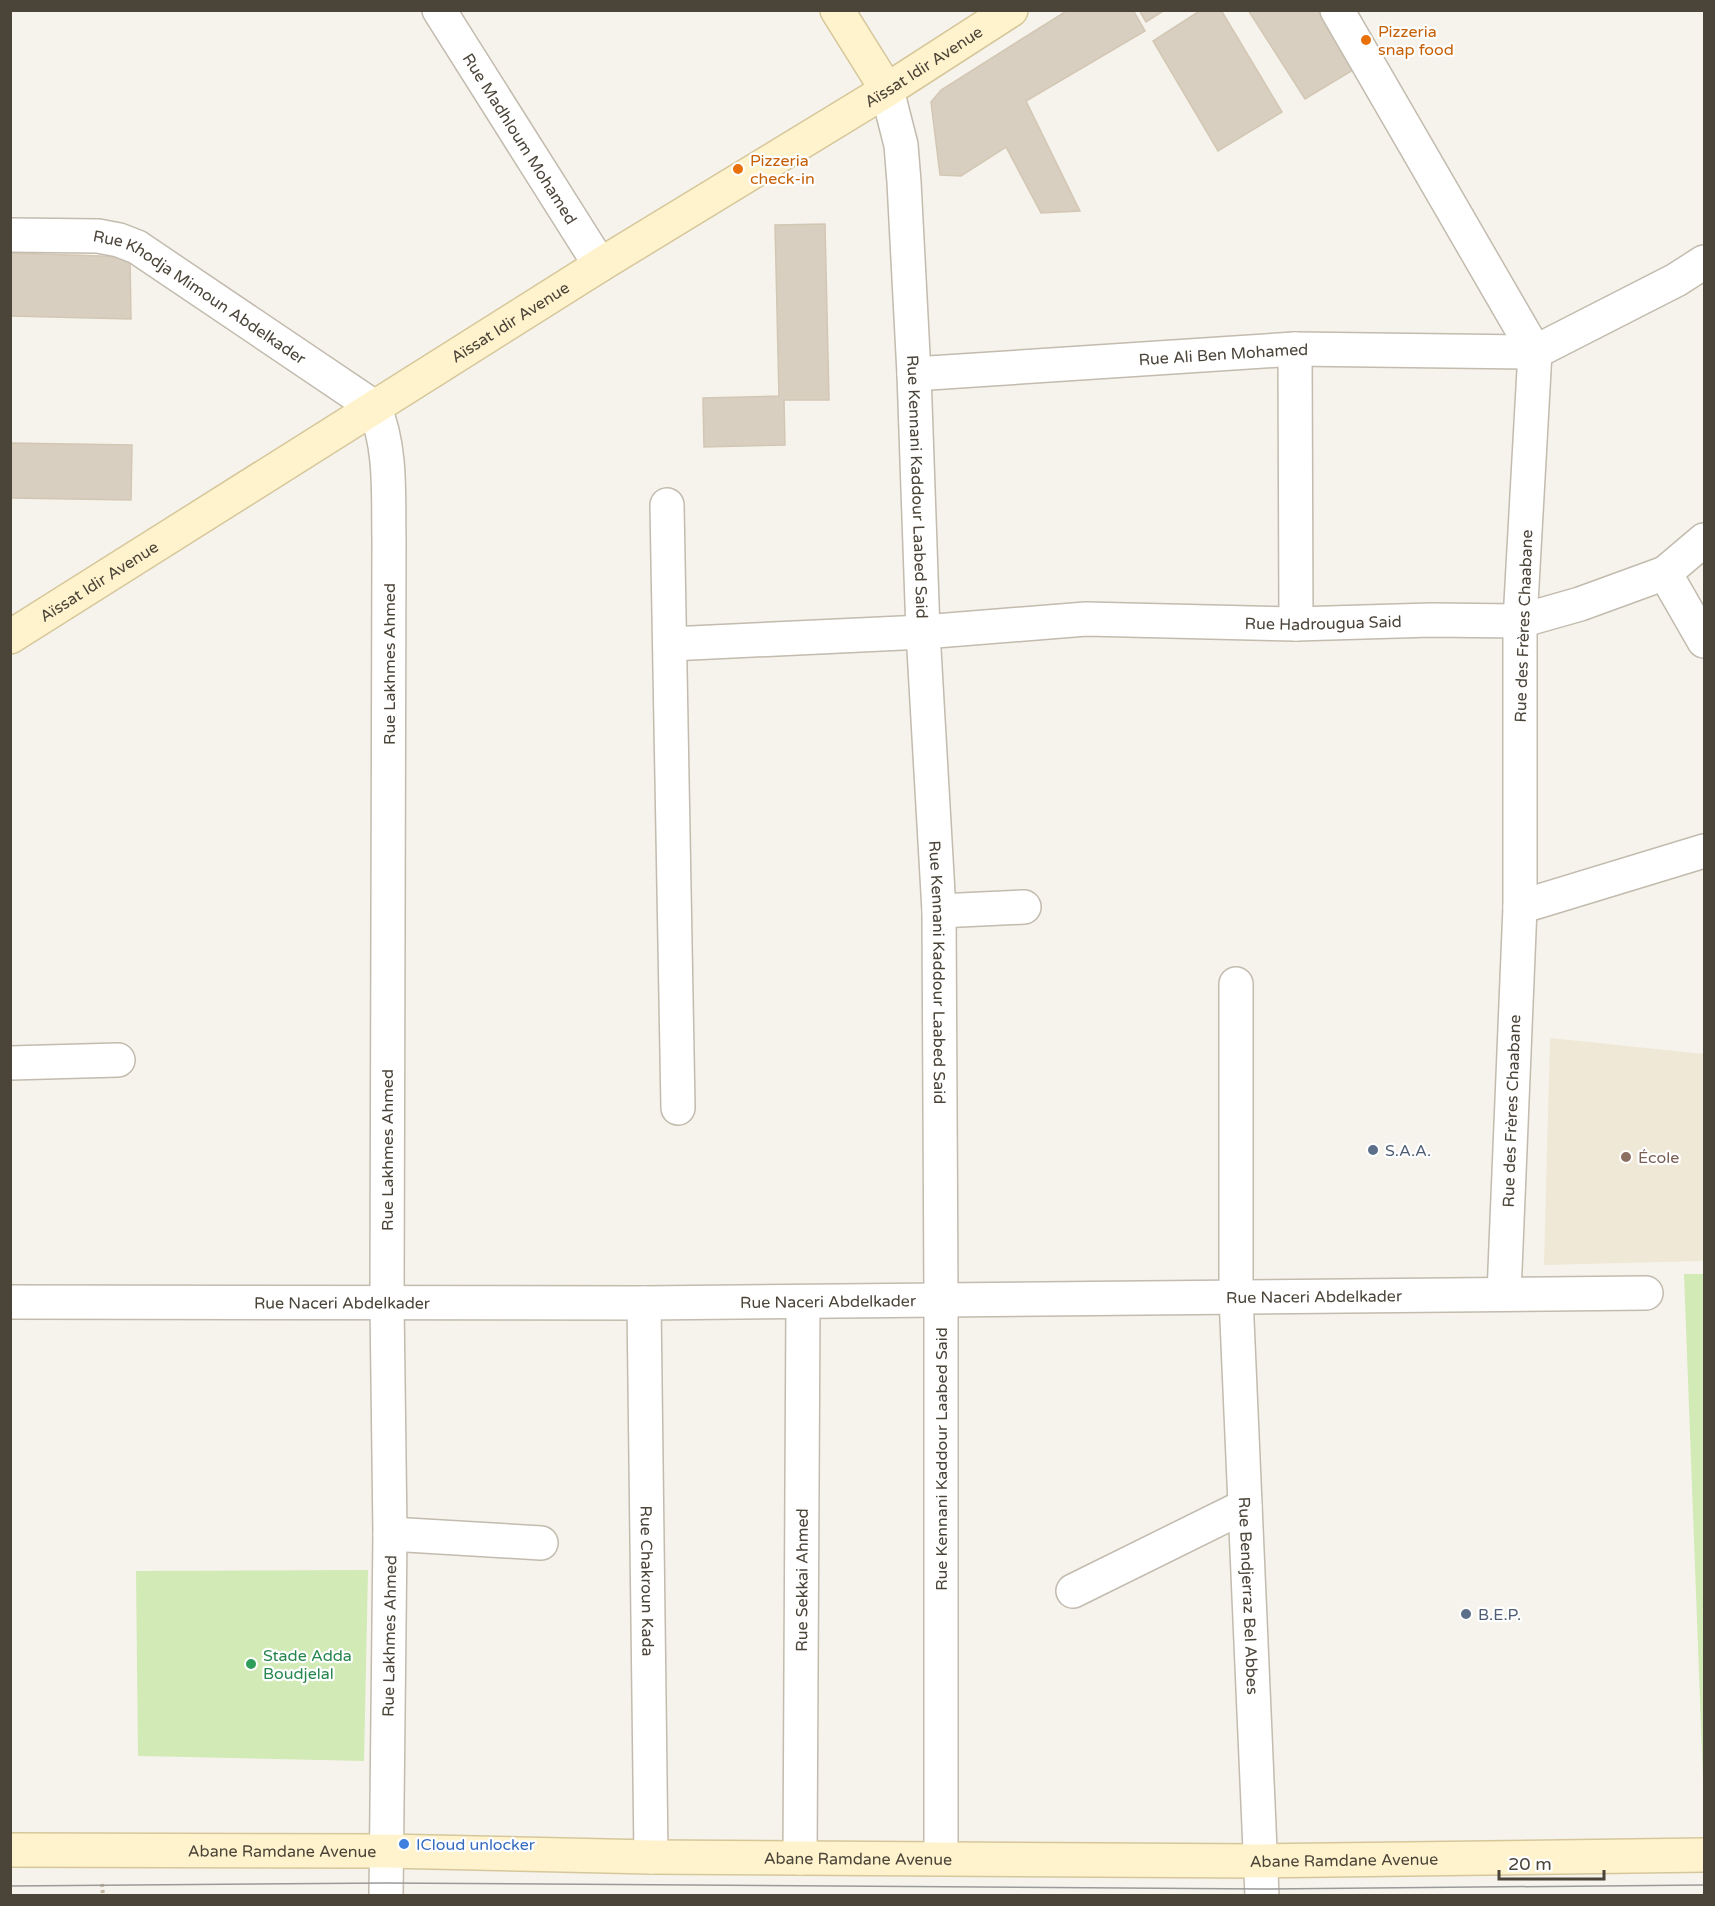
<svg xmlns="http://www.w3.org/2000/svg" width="1715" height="1906" viewBox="0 0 1715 1906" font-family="'Varela Round',sans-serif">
<rect width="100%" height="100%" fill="#f6f3ec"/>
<path fill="#efe8d6" d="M1550,1038L1704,1054V1261L1544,1265Z"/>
<path fill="#d2eab5" d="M1684,1274H1704V1779L1703,1780Z
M368,1570L364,1761L138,1756L136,1571Z"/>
<path fill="#d8cfc1" stroke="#d3c7b4" stroke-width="1.5" d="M1068,10H1133L1145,31L1026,101L1080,211L1041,213L1006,147L961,176L940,175L931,102L941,90Z
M1139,10H1165L1146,22Z
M1201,10H1221L1282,112L1218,151L1153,41Z
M1248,10H1323L1358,67L1305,99Z
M825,224L829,400H784L785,445L704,447L703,398L779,396L775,225Z
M10,253L130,257L131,319L10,316Z
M10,443L132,445L131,500L10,498Z"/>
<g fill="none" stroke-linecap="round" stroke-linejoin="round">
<g stroke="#c2bbae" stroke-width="36">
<g id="minor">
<path id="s1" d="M439,10L600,265"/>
<path d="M1337,10L1535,352L1520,621V907L1504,1294"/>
<path id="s2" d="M887,90L901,145L904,182L914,374L923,632L939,911L941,1300V1858"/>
<path id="s3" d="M10,235L98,236L119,240L137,247L374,407C392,448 388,496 389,540L387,1303L390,1534L386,1896"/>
<path d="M1295,349L1296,624"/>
<path id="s4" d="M914,374L1295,349L1535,352L1676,280L1704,262"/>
<path d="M667,505L678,1108"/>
<path d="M1665,573L1704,641"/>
<path id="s5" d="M670,644L923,632L1086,619L1296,624L1431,620L1520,621L1580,604L1665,573L1704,540"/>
<path d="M1520,907L1704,851"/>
<path d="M939,911L1024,907"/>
<path id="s6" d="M1236,984V1297L1262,1896"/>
<path d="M10,1063L118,1060"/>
<path id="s7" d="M10,1302L644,1303L1646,1293"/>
<path id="s8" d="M644,1303L651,1857"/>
<path d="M390,1534L541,1543"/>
<path d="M1073,1591L1245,1506"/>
<path id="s9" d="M800,1858L803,1302"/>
</g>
</g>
<g stroke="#d6c79b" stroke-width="36">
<g id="secondary">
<path d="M837,10L887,90"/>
<path id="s10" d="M10,637L600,265L887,90L1011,10"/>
<path id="s11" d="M10,1850L386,1851L651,1857L1260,1861L1704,1855"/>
</g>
</g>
<path stroke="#c4b79f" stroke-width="4" stroke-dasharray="3 3" stroke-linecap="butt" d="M102,1884L103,1896"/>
<use href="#minor" stroke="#fff" stroke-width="33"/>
<use href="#secondary" stroke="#fff3cd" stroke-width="33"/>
<path stroke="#9a9a9a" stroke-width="1.5" d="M10,1886L385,1883L1262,1889L1704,1885"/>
</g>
<g fill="#e8710a" stroke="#fff" stroke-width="2">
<circle cx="1366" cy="40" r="6"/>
<circle cx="738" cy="169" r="6"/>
</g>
<g fill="#5c6f8a" stroke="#fff" stroke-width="2">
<circle cx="1373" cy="1150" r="6"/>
<circle cx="1466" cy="1614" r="6"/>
</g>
<circle fill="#8d6e63" stroke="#fff" stroke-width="2" cx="1626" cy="1157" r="6"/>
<circle fill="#2e9e5b" stroke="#fff" stroke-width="2" cx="251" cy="1664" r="6"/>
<circle fill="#3f7fe0" stroke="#fff" stroke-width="2" cx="404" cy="1844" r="6"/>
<g text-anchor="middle" stroke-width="4.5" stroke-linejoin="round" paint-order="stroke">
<g font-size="16" fill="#c56008" stroke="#fff" text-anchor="start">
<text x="1378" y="37">Pizzeria<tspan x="1378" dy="18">snap food</tspan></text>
<text x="750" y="166">Pizzeria<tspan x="750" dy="18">check-in</tspan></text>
</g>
<g font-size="16" fill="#4b4439" stroke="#fff">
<text dy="6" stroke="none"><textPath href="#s10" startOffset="1077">Aïssat Idir Avenue</textPath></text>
<text dy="6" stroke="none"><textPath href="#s1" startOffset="152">Rue Madhloum Mohamed</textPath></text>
<text dy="6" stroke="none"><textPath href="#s3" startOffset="207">Rue Khodja Mimoun Abdelkader</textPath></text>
<text dy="6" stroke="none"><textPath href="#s10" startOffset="591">Aïssat Idir Avenue</textPath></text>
<text dy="6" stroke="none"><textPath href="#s4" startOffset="310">Rue Ali Ben Mohamed</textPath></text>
<text dy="6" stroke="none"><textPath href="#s2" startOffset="399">Rue Kennani Kaddour Laabed Said</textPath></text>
<text dy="6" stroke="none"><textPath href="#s10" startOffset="105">Aïssat Idir Avenue</textPath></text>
<text dy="6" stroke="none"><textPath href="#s5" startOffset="654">Rue Hadrougua Said</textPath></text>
<text transform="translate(1523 626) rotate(-88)" y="6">Rue des Frères Chaabane</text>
<text transform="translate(389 664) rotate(-90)" y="6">Rue Lakhmes Ahmed</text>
<text dy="6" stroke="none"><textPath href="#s2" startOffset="885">Rue Kennani Kaddour Laabed Said</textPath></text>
<text transform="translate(1511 1111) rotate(-88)" y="6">Rue des Frères Chaabane</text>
<text transform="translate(387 1150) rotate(-90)" y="6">Rue Lakhmes Ahmed</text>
<text dy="6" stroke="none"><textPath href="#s7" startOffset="1304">Rue Naceri Abdelkader</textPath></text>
<text dy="6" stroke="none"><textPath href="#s7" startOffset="818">Rue Naceri Abdelkader</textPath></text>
<text dy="6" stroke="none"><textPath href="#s7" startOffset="332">Rue Naceri Abdelkader</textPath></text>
<text transform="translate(941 1459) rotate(-90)" y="6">Rue Kennani Kaddour Laabed Said</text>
<text dy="6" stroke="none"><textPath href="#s8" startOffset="278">Rue Chakroun Kada</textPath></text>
<text dy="6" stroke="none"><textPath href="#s9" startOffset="278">Rue Sekkai Ahmed</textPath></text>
<text dy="6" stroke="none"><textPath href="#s6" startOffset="612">Rue Bendjerraz Bel Abbes</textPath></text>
<text transform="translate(389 1636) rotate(-89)" y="6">Rue Lakhmes Ahmed</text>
<text dy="6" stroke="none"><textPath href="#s11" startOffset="272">Abane Ramdane Avenue</textPath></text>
<text dy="6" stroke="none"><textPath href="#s11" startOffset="848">Abane Ramdane Avenue</textPath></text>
<text dy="6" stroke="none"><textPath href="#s11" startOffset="1334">Abane Ramdane Avenue</textPath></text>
</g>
<g font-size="16" fill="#4e5e75" stroke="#fff" text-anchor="start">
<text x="1385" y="1156">S.A.A.</text>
<text x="1478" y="1620">B.E.P.</text>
</g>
<g font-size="16" fill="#785e54" stroke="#fff" text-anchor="start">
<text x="1638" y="1163">École</text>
</g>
<g font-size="16" fill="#27864d" stroke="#fff" text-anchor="start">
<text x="263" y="1661">Stade Adda<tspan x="263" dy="18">Boudjelal</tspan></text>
</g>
<g font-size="16" fill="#366cbe" stroke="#fff" text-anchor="start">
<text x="416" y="1850">ICloud unlocker</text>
</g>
</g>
<rect width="1715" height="1906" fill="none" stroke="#4b4439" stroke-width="24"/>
<path d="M1499 1870v9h105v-9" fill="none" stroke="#4b4439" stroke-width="3"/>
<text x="1508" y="1870" font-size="18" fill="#4b4439" stroke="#ffffff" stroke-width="4.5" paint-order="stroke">20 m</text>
</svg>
